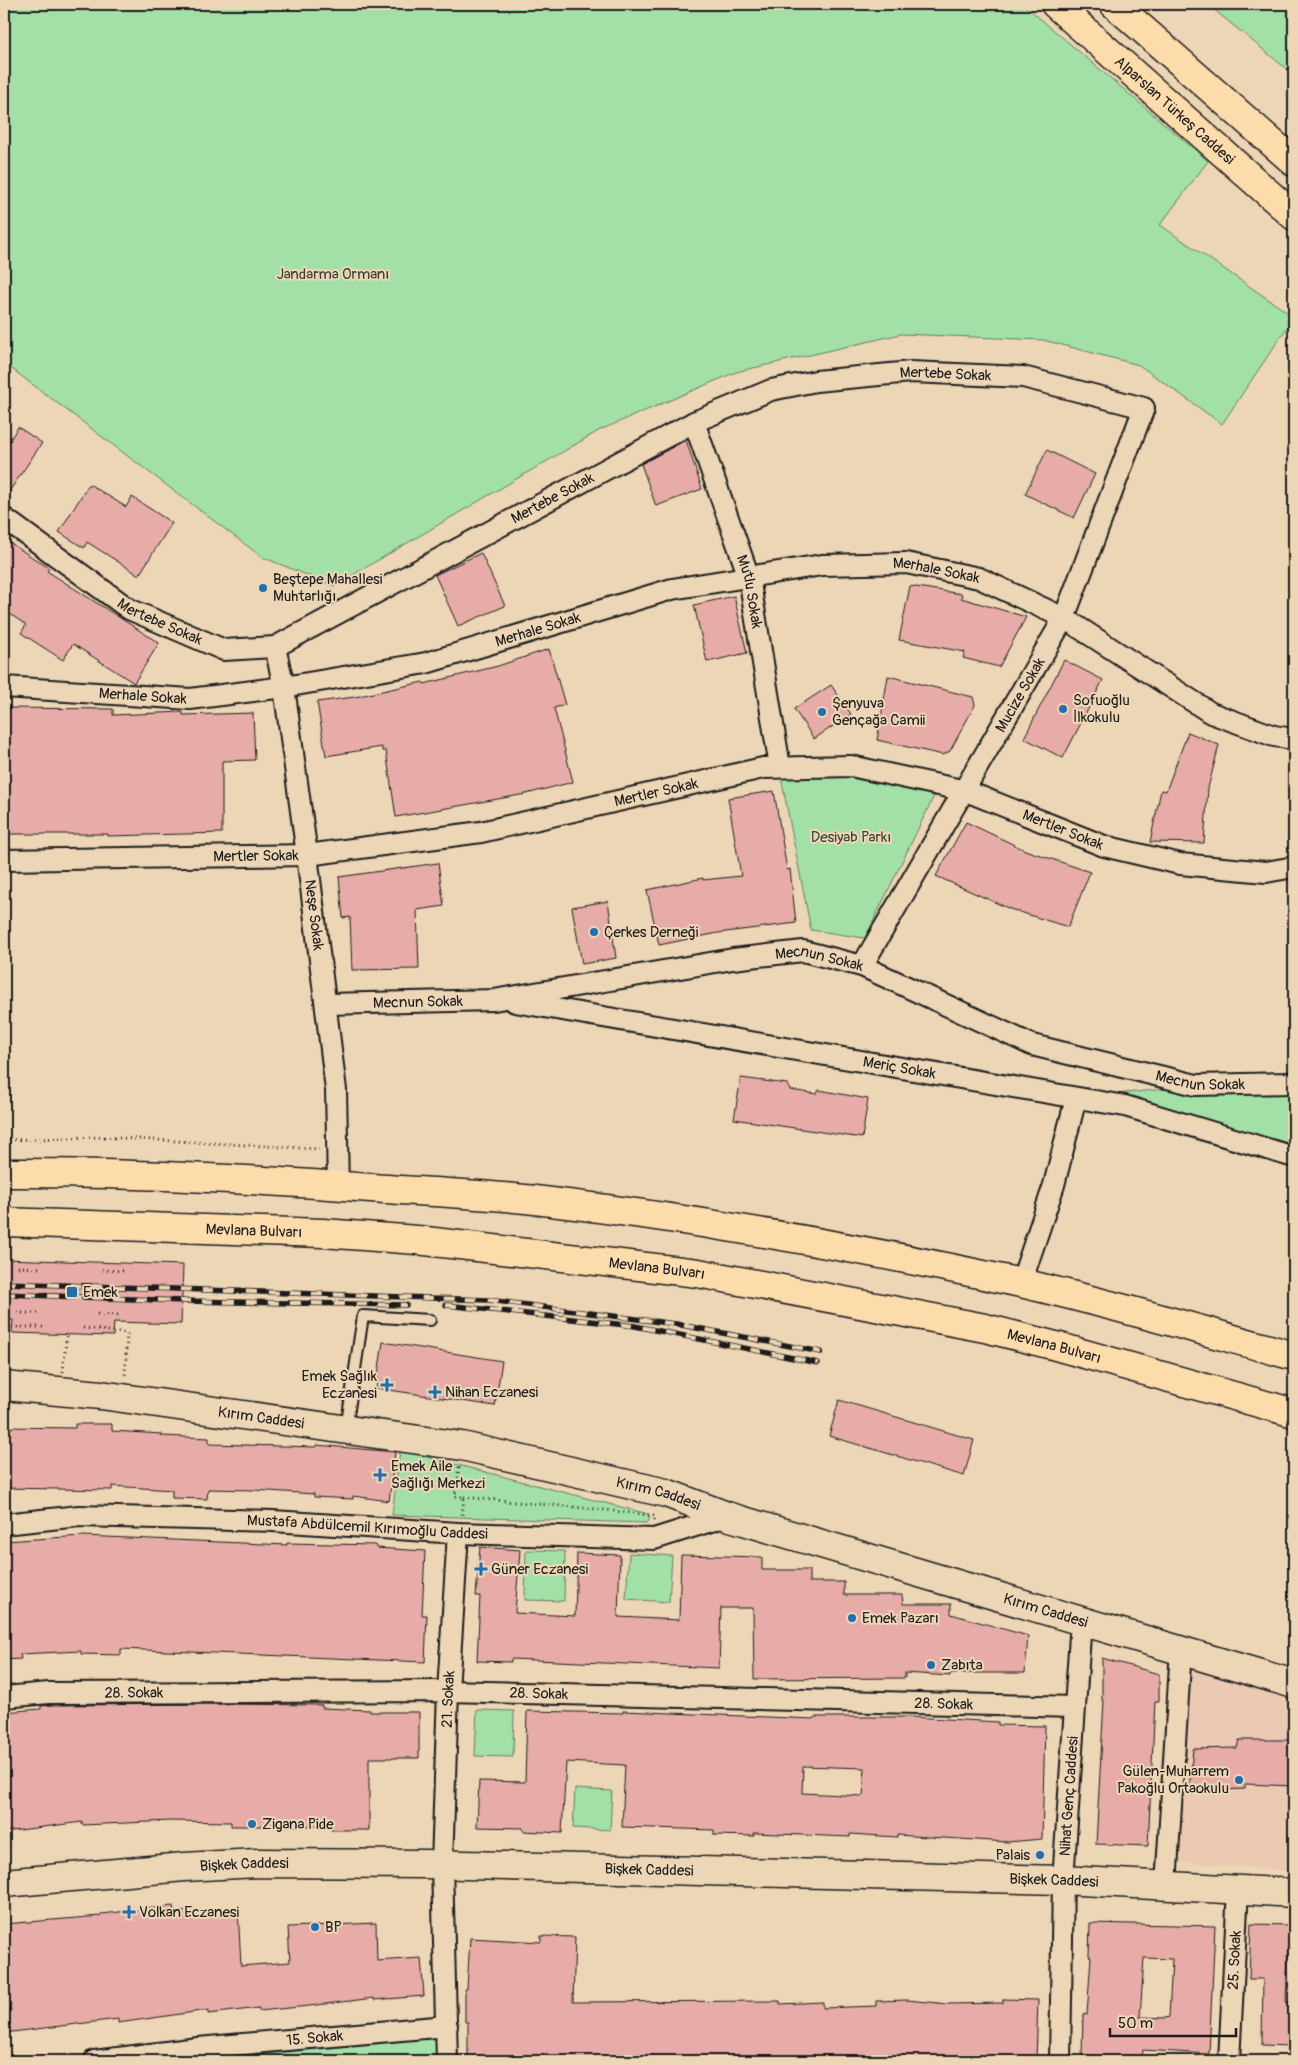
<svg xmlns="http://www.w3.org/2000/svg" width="1298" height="2065" viewBox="0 0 1298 2065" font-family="Pangolin,sans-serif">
<rect width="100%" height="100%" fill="#edd6b6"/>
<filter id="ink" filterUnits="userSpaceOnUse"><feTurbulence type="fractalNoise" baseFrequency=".02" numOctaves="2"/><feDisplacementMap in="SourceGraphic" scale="10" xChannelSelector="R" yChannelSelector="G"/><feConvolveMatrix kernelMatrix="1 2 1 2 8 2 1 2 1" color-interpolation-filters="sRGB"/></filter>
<g filter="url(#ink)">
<path fill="#ebc9b2" d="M1191,1667L1294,1698V1871L1178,1862Z"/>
<path fill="#a2e0a8" stroke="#5f7e62" d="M4,4H1023L1208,161L1160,225L1294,317L1222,424L1139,365L1043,340L901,334L736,372L600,430L334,586L262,557L4,363Z
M1207,4H1294V75Z
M835,775L935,794L865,938L811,930L781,777Z
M1294,1076V1161L1076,1098Z
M400,1450L648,1514L650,1519L646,1523L392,1515Z
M526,1550L565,1551L564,1601L525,1600Z
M629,1553L672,1556L669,1602L626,1599Z
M477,1710L514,1711L513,1757L475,1756Z
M575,1789L612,1791L610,1830L573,1828Z
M447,2026V2061H201L198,2048Z"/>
<path fill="#e7aca8" stroke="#1c1c1c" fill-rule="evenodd" d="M18,427L42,443L4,499V449Z
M686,440L702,489L656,506L641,464Z
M1047,450L1095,474L1074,518L1025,494Z
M89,484L126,507L132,497L172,523L139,575L87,542L84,548L59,532Z
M4,539L49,568L47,571L159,643L134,683L73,644L63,660L21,633L26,625L4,610Z
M481,553L505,606L458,626L435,575Z
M910,586L962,594L961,598L1026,617L999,667L963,658L965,652L899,640Z
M734,596L747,653L707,662L694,605Z
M549,649L565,705L554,708L573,782L526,794L396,817L386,751H382V747L326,756L317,702L355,697L423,682L424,684L498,666Z
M1064,660L1103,680L1063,758L1024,738Z
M888,676L973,697L975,705L950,751L943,755L877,740Z
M831,685L851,714L814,739L794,709Z
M4,708L113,709V715L183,712V715L253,713L255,760L222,761V833L108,836V834H4Z
M1188,732L1219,745L1208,788L1204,843L1150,842L1161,790L1166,791Z
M774,791L787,870L790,869L796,923L718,933L659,945L647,890L703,878V880L741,876L728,798Z
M966,822L1025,850L1090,872L1068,927L1010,909L936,876Z
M438,863L444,906L417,910L419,969L352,970L350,917L343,918L339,877Z
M608,901L616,958L582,964L572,907Z
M741,1078L787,1084L790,1090L817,1094L819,1090L868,1099L862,1138L734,1119Z
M4,1259L183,1265L181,1324L114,1322L113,1336L12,1333L13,1320H4Z
M383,1342L502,1361L495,1406L376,1388Z
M839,1400L974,1440L964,1476L829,1436Z
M75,1424H112V1431L162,1434L161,1436L209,1438V1444L316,1447V1445L395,1452L389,1501L353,1496V1499L314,1497V1494L254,1490L208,1489L207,1499L172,1498V1490L112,1486V1490L4,1488V1427L75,1428Z
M83,1536L287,1545V1543L376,1545V1548L425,1551L422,1615H427L425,1662L121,1649V1655L81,1654V1651L20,1654L21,1659L4,1660V1541Z
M480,1547L520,1550L515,1613L575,1616L577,1553L620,1555L618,1617L679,1620L681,1555L762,1557V1570H809V1582H844V1595H902L903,1604H951V1614L1028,1636L1025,1673H950V1676L905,1673V1678L754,1679L753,1608H721L719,1668L511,1659V1662L477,1661L480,1596H476Z
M1102,1658L1159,1674V1701H1155L1148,1846L1096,1844L1104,1701H1102Z
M225,1704L322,1705V1708L370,1710V1712H419V1758H369V1830H331V1826H231V1822L171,1821L82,1825V1822L4,1832V1712L41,1709V1706L54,1705Z
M527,1711L623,1713V1711L814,1719L815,1717H911L998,1722V1725L1045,1726L1042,1839L1008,1842L897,1835V1837L850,1834V1837L754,1833V1836L714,1835V1830L622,1827L625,1765L566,1762L562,1833L523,1831V1828L477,1827L479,1781L525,1782ZM803,1766L865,1768L863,1796L802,1793Z
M1239,1740H1294V1786L1245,1784V1789L1189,1791L1193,1749L1237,1748Z
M173,1906L174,1912L238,1909L241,1966L290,1962L288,1927L376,1923L377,1961L421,1958L424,1996L374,2000V1998L309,2006L259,2011V2008L208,2014V2010L118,2023V2019L4,2033V1924L101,1916V1914Z
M1090,1923L1215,1926L1209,2054L1143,2050L1142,2059L1082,2056L1083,2014L1087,2015L1091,1957L1089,1956ZM1144,1958L1172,1959L1169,2017L1166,2018L1140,2017Z
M1251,1924L1289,1925L1286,2002H1291L1290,2046L1262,2045L1263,1979H1249Z
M541,1936L575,1937L573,2002L780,2001V2004L823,2002V2008L876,2006V2001L907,2000L948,2004L1003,2003V1999L1038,2000L1036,2061H878L877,2057L825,2059V2061H468V2022H465V1989H467L470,1938L541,1942Z"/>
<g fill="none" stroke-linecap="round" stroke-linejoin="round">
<g stroke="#1c1c1c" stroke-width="14">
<path id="lane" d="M346,1429L363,1316L430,1320"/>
</g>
<g stroke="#1c1c1c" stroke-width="24">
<g id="street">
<path id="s1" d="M694,422L749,577L780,767"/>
<path id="s2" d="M4,518L129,609L224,650L275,647L694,422L771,390L816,381L911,372L1023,377L1144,408L1064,618L862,966"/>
<path id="s3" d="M275,647L284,687L307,855L336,1090L338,1186"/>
<path id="s4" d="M4,687L190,699L284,687L426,663L672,589L822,565L906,563L979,578L1064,618L1211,713L1274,736L1294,739"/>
<path id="s5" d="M4,860L307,855L481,832L763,768L851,766L966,791L1104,846L1180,864L1266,872L1294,867"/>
<path id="s6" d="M515,1002L1125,1106L1294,1157"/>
<path id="s7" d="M326,1004L494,1000L733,959L803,951L862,966L1032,1045L1196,1085L1294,1083"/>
<path d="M1021,1283L1054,1185L1076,1098"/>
<path id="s8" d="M4,1524L79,1516L273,1521L458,1533L654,1539L727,1516"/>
<path id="s9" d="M4,1697L49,1693L448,1691L1074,1707"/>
<path d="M1166,1885L1181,1649"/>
<path id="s10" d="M94,2061L198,2048L447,2026"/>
<path id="s11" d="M447,2061L442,1865L448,1691L458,1533"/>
<path id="s12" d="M1060,2061L1063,1880L1081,1621"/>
<path id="s13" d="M1229,2061L1238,1889"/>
</g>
</g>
<g stroke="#1c1c1c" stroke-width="31">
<g id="secondary">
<path id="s14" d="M4,1386L101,1395L462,1446L666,1493L727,1516L1294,1684"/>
<path id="s15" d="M4,1883L184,1867L257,1863L425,1864L1063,1880L1294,1893"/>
</g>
</g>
<g stroke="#1c1c1c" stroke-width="31">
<g id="primary">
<path id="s16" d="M1055,4L1294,216"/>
<path d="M1114,4L1294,162"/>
</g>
</g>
<g stroke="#1c1c1c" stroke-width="31">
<g id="highway">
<path d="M4,1173C127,1172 249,1179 371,1188C426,1192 481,1194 535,1200C698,1219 861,1248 1021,1283C1113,1304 1204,1331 1294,1356"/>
<path id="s17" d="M4,1222L323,1233L417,1240L698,1273L985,1328L1056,1346L1294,1413"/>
</g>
</g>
<path stroke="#1c1c1c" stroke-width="3" stroke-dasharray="1 4" stroke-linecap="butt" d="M4,1140L101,1137L319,1149
M18,1267L41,1268
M102,1270L126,1271
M17,1313H40
M97,1314L121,1315
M83,1328L127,1333L125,1378
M4,1330L5,1327H43
M63,1372L67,1332
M459,1467L455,1496L464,1497L462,1516
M464,1497C528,1504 591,1507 655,1516V1520"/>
<use href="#lane" stroke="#edd6b6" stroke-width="10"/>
<use href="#street" stroke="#edd6b6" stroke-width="20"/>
<use href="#secondary" stroke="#edd6b6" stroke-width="28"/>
<use href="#primary" stroke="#fddcac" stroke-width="28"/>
<use href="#highway" stroke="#fddcac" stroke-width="28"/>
<g stroke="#1c1c1c" stroke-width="5.5">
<path id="rail" d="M4,1283L488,1300L676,1324L821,1352
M4,1294L184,1301L406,1305
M446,1305L635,1326L818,1363"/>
</g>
<use href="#rail" stroke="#edd6b6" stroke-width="4" stroke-dasharray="11" stroke-linecap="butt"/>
</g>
</g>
<g fill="#1f6fb2" stroke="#edd6b6" stroke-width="2">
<circle cx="263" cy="588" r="5"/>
<circle cx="1063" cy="709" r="5"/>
<circle cx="822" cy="712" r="5"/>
<circle cx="594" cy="932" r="5"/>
<rect x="66" y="1286" width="12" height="12" rx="2.5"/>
<path d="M384.5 1377.5h5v5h5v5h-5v5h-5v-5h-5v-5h5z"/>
<path d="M432.5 1384.5h5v5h5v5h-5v5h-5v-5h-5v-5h5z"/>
<path d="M377.5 1467.5h5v5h5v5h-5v5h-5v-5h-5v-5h5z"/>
<path d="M478.5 1561.5h5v5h5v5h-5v5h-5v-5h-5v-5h5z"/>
<circle cx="852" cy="1618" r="5"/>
<circle cx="931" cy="1665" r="5"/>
<circle cx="1239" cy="1780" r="5"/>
<circle cx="252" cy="1824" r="5"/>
<circle cx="1040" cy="1855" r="5"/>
<path d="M126.5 1904.5h5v5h5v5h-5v5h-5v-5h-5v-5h5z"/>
<circle cx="315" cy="1927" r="5"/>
</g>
<g text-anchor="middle" stroke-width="4" stroke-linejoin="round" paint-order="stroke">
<g font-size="15" fill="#1c1c1c" stroke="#edd6b6">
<text dy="5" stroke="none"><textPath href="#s16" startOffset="160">Alparslan Türkeş Caddesi</textPath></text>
<text dy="5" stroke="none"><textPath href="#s2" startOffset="1044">Mertebe Sokak</textPath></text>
<text dy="5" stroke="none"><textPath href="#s2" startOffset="624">Mertebe Sokak</textPath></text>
<text dy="5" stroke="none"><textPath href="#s4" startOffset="949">Merhale Sokak</textPath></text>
<text dy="5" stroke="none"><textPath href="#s1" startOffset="179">Mutlu Sokak</textPath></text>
<text dy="5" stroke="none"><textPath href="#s2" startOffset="188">Mertebe Sokak</textPath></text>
<text dy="5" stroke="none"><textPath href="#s4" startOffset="542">Merhale Sokak</textPath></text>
<text transform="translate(1020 695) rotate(-60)" y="5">Mucize Sokak</text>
<text dy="5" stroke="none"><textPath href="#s4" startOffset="139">Merhale Sokak</textPath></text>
<text dy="5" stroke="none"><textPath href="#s5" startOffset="658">Mertler Sokak</textPath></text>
<text dy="5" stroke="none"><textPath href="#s5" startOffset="1078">Mertler Sokak</textPath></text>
<text dy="5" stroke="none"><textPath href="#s5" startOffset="252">Mertler Sokak</textPath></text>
<text dy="5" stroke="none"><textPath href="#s3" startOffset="271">Neşe Sokak</textPath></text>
<text dy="5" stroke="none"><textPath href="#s7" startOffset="498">Mecnun Sokak</textPath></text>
<text dy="5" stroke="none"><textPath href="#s7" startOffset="92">Mecnun Sokak</textPath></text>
<text dy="5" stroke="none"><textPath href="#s6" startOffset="390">Meriç Sokak</textPath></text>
<text dy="5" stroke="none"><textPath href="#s7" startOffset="902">Mecnun Sokak</textPath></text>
<text dy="5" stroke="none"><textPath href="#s17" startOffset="250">Mevlana Bulvarı</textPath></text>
<text dy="5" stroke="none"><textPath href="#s17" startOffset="655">Mevlana Bulvarı</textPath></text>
<text dy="5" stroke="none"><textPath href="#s17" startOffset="1060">Mevlana Bulvarı</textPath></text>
<text dy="5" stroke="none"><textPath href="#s14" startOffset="259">Kırım Caddesi</textPath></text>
<text dy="5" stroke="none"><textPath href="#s14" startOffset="664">Kırım Caddesi</textPath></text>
<text dy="5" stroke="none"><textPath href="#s8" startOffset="364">Mustafa Abdülcemil Kırımoğlu Caddesi</textPath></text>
<text dy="5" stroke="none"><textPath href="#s14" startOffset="1069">Kırım Caddesi</textPath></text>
<text dy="5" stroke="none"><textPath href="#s9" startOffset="130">28. Sokak</textPath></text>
<text dy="5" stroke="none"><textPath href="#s9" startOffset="535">28. Sokak</textPath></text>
<text dy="5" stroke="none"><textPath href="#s11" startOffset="362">21. Sokak</textPath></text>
<text dy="5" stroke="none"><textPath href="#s9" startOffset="940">28. Sokak</textPath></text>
<text dy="5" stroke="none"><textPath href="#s12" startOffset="265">Nihat Genç Caddesi</textPath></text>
<text dy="5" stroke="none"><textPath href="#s15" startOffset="241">Bişkek Caddesi</textPath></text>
<text dy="5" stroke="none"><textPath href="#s15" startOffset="646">Bişkek Caddesi</textPath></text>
<text dy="5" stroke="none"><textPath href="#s15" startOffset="1051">Bişkek Caddesi</textPath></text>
<text dy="5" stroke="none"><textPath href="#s13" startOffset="101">25. Sokak</textPath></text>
<text dy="5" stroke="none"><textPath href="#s10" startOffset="222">15. Sokak</textPath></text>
</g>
<g font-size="15" fill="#374338" stroke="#edd6b6">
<text x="333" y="279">Jandarma Ormanı</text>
<text x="851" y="842">Desiyab Parkı</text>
</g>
<g font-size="15" fill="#1c1c1c" stroke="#edd6b6" text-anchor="start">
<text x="273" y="584">Beştepe Mahallesi<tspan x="273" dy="17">Muhtarlığı</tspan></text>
<text x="1073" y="705">Sofuoğlu<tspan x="1073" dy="17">İlkokulu</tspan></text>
<text x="832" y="708">Şenyuva<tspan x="832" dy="17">Gençağa Camii</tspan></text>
<text x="604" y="937">Çerkes Derneği</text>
<text x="83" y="1297">Emek</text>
<text x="377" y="1381" text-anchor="end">Emek Sağlık<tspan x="377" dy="17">Eczanesi</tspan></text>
<text x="445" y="1397">Nihan Eczanesi</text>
<text x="391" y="1471">Emek Aile<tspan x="391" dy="17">Sağlığı Merkezi</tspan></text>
<text x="491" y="1574">Güner Eczanesi</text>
<text x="862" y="1623">Emek Pazarı</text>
<text x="941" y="1670">Zabıta</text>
<text x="1229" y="1776" text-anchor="end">Gülen-Muharrem<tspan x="1229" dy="17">Pakoğlu Ortaokulu</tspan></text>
<text x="262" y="1829">Zigana Pide</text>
<text x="1030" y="1860" text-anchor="end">Palais</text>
<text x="139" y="1917">Volkan Eczanesi</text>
<text x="325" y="1932">BP</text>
</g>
</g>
<rect width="1298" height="2065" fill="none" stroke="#edd6b6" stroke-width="20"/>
<rect x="10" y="10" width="1278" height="2045" fill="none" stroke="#1c1c1c" stroke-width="2" filter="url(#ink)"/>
<path d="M1110 2028v8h126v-8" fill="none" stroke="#1c1c1c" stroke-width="2.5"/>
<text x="1118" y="2028" font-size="15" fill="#1c1c1c" stroke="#edd6b6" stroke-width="4" paint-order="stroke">50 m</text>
</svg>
